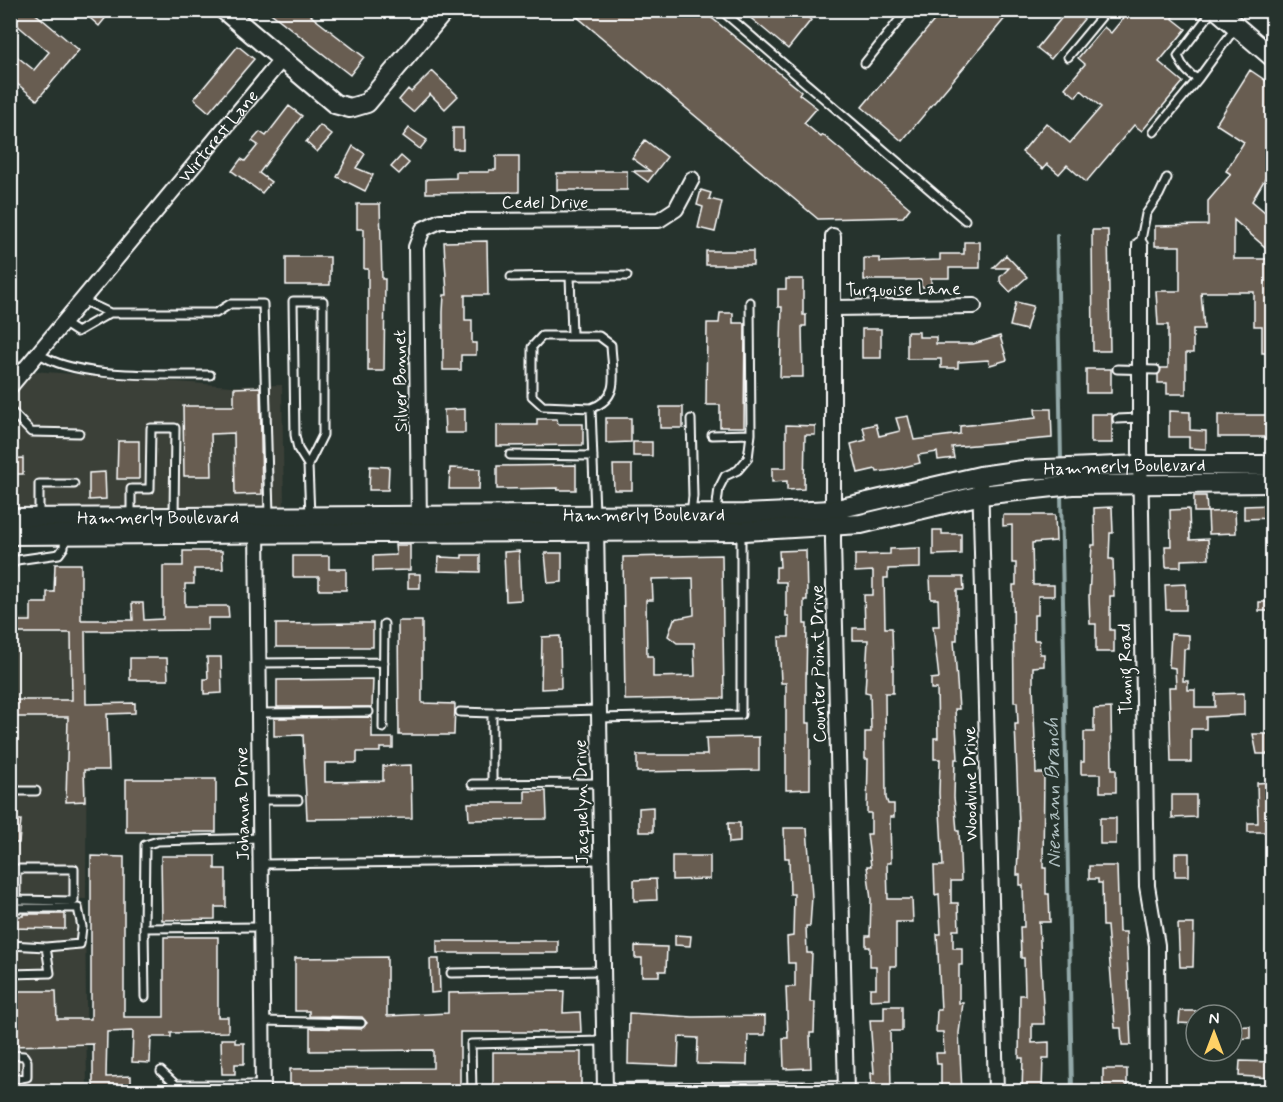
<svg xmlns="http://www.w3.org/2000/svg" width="1283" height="1102" viewBox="0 0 1283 1102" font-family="Mynerve,sans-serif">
<rect width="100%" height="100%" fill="#26332d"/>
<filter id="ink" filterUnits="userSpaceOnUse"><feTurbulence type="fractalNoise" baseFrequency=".0167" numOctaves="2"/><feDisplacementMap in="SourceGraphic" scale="12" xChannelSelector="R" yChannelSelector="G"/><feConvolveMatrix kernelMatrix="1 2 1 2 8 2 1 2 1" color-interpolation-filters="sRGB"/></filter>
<g filter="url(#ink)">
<path fill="#3a4038" d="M33,371L231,386L282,385L284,507H11V398Z
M11,618H87L86,899L11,898Z
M85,905L87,1091H11L10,906Z"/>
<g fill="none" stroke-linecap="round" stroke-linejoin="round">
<path stroke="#93a9a9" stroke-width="4" d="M1057,235L1061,461
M1061,493L1072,1092"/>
</g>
<path fill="#675d51" stroke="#fff" stroke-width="1.5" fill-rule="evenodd" d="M10,10H31L79,50L37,100L10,78V51L34,70L49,52L10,19Z
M81,10H112L99,26Z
M267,10H316L311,16L364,57L350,75Z
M569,10H702L801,91L799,94L817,108L804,123L821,137L823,135L910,208L903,217L818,219Z
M741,10H799L811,20L788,49Z
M943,10H1012L902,141L862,107Z
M1068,10H1074L1084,19L1051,59L1037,48Z
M1130,10H1170L1175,15L1172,18L1186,29L1159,62L1183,82L1142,131L1134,125L1086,182L1067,165L1059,174L1047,164L1043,169L1022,152L1046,123L1070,143L1101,107L1081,90L1076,97L1065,88L1085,64L1078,58L1104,27L1111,33Z
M238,46L254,59L209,112L194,99Z
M1250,70L1272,85V167L1252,201L1272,218V253L1234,220V259H1272V353H1262V326H1254V292H1201L1204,329H1193V353H1186V394H1167V383H1158V375L1161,368H1168V325H1158L1156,291H1180V246H1155V226L1208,225V201L1231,174L1226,171L1244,142L1216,124Z
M432,71L458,96L445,109L430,94L413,112L399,100L408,89L411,92Z
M289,106L302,116L259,173L271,182L262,193L232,171L241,159L245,161L258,145L252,141L260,132L266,136Z
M320,125L332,135L317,152L306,142Z
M409,128L427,140L420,149L403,136Z
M453,128H463V149H453Z
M645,140L667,157L648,182L633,171H650L632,158Z
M353,146L365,154L356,168L373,175L365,191L337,177Z
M401,156L409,163L399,174L391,167Z
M496,156H519V192L426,193V179L456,178V172H489V170H496Z
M595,171H627V190H557V173H595Z
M701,190L711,193L709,199L722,202L715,232L698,228L703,207L697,205Z
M357,204H380L382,279H385L384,371H368V269H364V229H357Z
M1092,230H1108L1110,351H1093Z
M487,241L488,295H465V320H472V343H476V355H461V370H443V312L444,295H447L444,242Z
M964,242H980V268H949V278H931V287H921V280H864V258H880V262L940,260V254H964Z
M706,251H753V265H706Z
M1006,255L1027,277L1010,292L1000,281V277L1009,268H993Z
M286,257H330V285H286Z
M786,279H803V315H806V326H802L803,377H780L782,307H778V289H786Z
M1016,302L1033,306L1026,330L1010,326Z
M720,313H733V323H745L744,427H720V405H706L707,323H719Z
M862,329H881V358H862Z
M907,332H919V337H936V344H973L1000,336L1007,360L990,365L988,360L958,362V368H941V359H907Z
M1086,369H1111V393H1086Z
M260,387L262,494L235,495L234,433L211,434L212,476H184L183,406H234V388Z
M660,407H683V428H660Z
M465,409V433H445L444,410Z
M1035,409H1051L1052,438L952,447L954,458L938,460L937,452L918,455L920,463L892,470L877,472L876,469L858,473L851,444L866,440L863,427L876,424L879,436L900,431L896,418L908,416L914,440L960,434V426L1036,418Z
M1169,411L1190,412V430L1206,431V449L1189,448V437H1169Z
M1091,414H1112V443H1091Z
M1218,415H1267V421H1272V437H1218Z
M606,418H631V442L606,443Z
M537,419H557L558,424H583V445L497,446V425H537Z
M786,425L815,426V435H805L804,489L787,490V481L772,482V468H786Z
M118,441H139V479H117Z
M633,442H652V456H633Z
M23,458V474H10V459Z
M576,465V490H557L558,488L497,489V466Z
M613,465H632V490H614Z
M370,466L389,467L388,490H369Z
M450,468L480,469L479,489H449Z
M105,472L106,499L89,500V473Z
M1194,496H1206L1207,512H1194Z
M1272,505V518L1244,519V506Z
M1112,507L1113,533H1110L1109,559H1113L1114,596H1110V630H1114V652H1096V624H1090L1089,596L1092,545H1095L1094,508Z
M1189,509L1190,540L1208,539L1209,559L1181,560V567H1166L1165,546H1171L1170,510Z
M1235,511L1236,533L1209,534L1208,512Z
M1003,515H1055L1056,541L1032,543L1033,585H1054V596H1038V615H1034V640H1039L1040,654H1044V666L1033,667V682L1036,773H1044L1043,868H1046V894H1049L1050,922H1039L1044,1024H1032V1043L1049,1042V1058H1043L1042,1092H1022L1023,1058H1019L1020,995H1025L1024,958H1021L1020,927H1024L1023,885H1020V875H1017L1019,824L1015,724H1018L1017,702H1014L1013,585H1016V563H1012V525L1003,526Z
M933,530H942V534H961V554L933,555Z
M395,545H410V570L373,571V556L396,555Z
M920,548V568L888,569V578H884L885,628H892L893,662V693H885L886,798L888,804H894V817H890L891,863H887L888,899H912L913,922H896V966H890V999L870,1000V988H876V966H870V947H866V936H870L871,900L867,866H871L867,834H871V813H867L868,759H865V732H871L870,693L865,692L868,640H853V628H865L864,595H873V571L855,572V555L890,554V549Z
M806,550L807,600H804V624H807L806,682V723H810V789L786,790V683H781L779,637H789V616H786V582H776V567H780L779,551Z
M183,551H222L223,569H194V584H185V606H228L229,618H208V630L85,631L86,704L135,703V713L107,714L109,770H84L85,801L66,802L68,717H13V700H72L71,633H10V621H31V603H47V592H54L55,564H81V620H133L132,603H143L144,620L163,619V566H183Z
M519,551L521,600L506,601L504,552Z
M545,553H562V582L548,583Z
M462,555H480V572L438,571L439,557L462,558Z
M722,555L724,698L625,700L623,557ZM693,578L694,615L674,619L668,636L677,643H694L695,676L653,677V656H647L646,600H653L652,579Z
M293,556H329V569H346V590H319V577H293Z
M408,574H420V588H408Z
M930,577H963L964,590H957V640H954L959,709H955L958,759H955L954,797L957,831H959L961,881H951V903H958L959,930H953V948H962V965H959V1003H963L959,1033L962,1092H941V1064H937L936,1053H944L943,1032H936L937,1010H941L937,934H941L939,894L935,895L934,866H943L939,793L940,759H934V738H938L937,689H931V679L939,678L933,626H939L938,599H931Z
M1186,584V610H1166L1165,585Z
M1259,602H1272V611H1259Z
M398,621H422V703L455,704L454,735H399Z
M360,623H373V647H276V624Z
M1171,634L1189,635V649H1184L1183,681H1188V690H1195V707H1215V694L1244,693V715L1206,717V729H1191V762H1171L1169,687H1176L1175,668L1169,667Z
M560,636L561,688L541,689L542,637Z
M207,657H221L222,693L204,694V679H208Z
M130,658H167L168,680H130Z
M373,679L372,707H277V680Z
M1111,708L1112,769H1116V792H1100V774H1081V762H1084V732H1094V709Z
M372,717V738H393V748H380V752H357V763H325V782L383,781V766L411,765L412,818L307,819L303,735L274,736V718Z
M1253,734H1272V754H1257Z
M759,737V770L637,772V755H707L706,738Z
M126,779H216V832H126Z
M1272,782V832H1248V823H1258L1257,783Z
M525,791H546L547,819L469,820L468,803H525Z
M1172,795H1196V817L1172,818Z
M653,807V832H639V808Z
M1100,818H1116V844H1100Z
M10,820H21L19,843H10Z
M728,823H740V842L729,843Z
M784,828H807L812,897L810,926H806L807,953H812L810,1002H815L814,1033H810L811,1068L784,1069L783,1038H788L786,987H795V963H788L787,937L793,936L794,894H790L789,858H785Z
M1175,853H1189V876H1175Z
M91,856L124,857V1017H164V937H218V1017H228V1032L171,1033V1037H151L150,1063L132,1062L133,1031L107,1032L106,1077L131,1076V1091H93V1044L10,1046V991H56L57,1019H91Z
M161,856H215V869H226V907H215V919L162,920Z
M672,856H710V879L672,880Z
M1089,866H1117L1119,932H1126L1131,1045H1122L1121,1028H1115L1107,926H1103L1102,883H1098V879H1089Z
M656,879L657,900L634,901V880Z
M23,914H65V929L10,928V916H23Z
M1178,924H1194L1193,967H1180Z
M675,935L691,936L690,946L675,945Z
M437,941H558V953H437Z
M635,946L667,947L666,971H659V976H642V958H635Z
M387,957V1016L448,1013V993L564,991L563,1013L580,1012L581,1032H460V1092H433V1089L290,1091V1069L433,1068V1050L310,1051V1028L361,1029L367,1023L362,1017L309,1016V1011H295V958Z
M430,959H439L440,992L431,993Z
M884,1006H902V1031H890L891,1092H872L871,1073H874L870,1020H884Z
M1180,1011H1196V1024L1179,1023Z
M629,1013L693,1017L765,1016V1035H748L747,1065L697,1064L698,1038L679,1037L678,1066L628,1064Z
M1250,1026V1038L1232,1039V1027Z
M221,1039H235V1043H244V1064H235V1074H222Z
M493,1052H581V1092H493Z
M1240,1061L1272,1062V1078L1239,1076Z
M1103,1069H1127V1092H1103Z"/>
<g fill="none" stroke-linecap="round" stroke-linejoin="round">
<g stroke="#fff" stroke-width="11">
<path id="lane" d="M419,10L433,21
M721,10L965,220
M1213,10L1178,56C1182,66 1187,74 1198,79L1236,27
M1068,57L1107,10
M865,63L907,10
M1154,132L1198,79
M1140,245L1146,214L1159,195L1167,178
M511,277L570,276
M82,300L110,313
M63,323L77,332L110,313H216L230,304H263L269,515
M572,334L570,276H627
M38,353C76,380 164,374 210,375
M1117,369L1156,370
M591,408L543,406L532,396V347L542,336H599L611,345C612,372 622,398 591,408L595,513
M10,410L31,432L79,433
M691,419L693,496L691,514
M1117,419L1140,418
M712,435L751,434
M510,455L593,456
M308,465L298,449L295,435L293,301H323V435L308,465L310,516
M716,512L719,488L725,476L738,470L748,458L751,434L750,302
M131,515V489H150L151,428H175L174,517
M39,518V484H74
M10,567L17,560L59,554L64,547L65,537
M258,663L384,662
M460,712L492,713
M259,713L369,712
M599,718L741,715V533
M383,728L384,624
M472,784L599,783
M492,784V713L598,710
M10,791H36
M260,800H298
M261,864L600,860
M10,900H16L74,901V869H16V900
M10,908H78L82,927L80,944L46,947
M144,928L145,845L158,841L260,838
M10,945L46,947L50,973L10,974
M451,973L601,971
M145,997L144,928L261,927
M262,1021L361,1023
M10,1055L24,1056L27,1061V1077L10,1080
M161,1071L176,1085H263
M472,1092L471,1044L602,1041"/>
</g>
<g stroke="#fff" stroke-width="18">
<g id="street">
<path d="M833,236V542L846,1092"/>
<path d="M1140,245V450L1147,886L1157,945L1158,1092"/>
<path d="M833,308L974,306"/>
<path id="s1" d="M10,387L282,59"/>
<path d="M980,476L996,1092"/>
<path d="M596,524L605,1092"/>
<path d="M419,525L416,247L423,229L440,221L659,220L676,209L692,179"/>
<path d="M257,527L263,1092"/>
<path d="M605,1091L846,1089"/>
</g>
</g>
<g stroke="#fff" stroke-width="22">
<g id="secondary">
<path d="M224,10L335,104L350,108L367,103L445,10"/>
<path d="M1217,10L1272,57"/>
<path id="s2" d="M10,518L744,514L833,510L980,476L1023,470L1140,465H1272"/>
<path d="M10,535L744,531L861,524L981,495L1072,485L1272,483"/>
</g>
</g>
<use href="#lane" stroke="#26332d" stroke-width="7"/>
<use href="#street" stroke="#26332d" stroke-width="14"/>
<use href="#secondary" stroke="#26332d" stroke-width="18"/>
</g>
</g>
<g text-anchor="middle" stroke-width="4.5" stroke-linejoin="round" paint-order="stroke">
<g font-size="18" fill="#fff" stroke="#26332d">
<text dy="6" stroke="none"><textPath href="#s1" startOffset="326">Wirtcrest Lane</textPath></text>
<text x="545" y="208">Cedel Drive</text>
<text transform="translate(903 289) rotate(-1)" y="6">Turquoise Lane</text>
<text transform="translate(400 381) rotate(-91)" y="6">Silver Bonnet</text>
<text dy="6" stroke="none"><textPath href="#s2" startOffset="1119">Hammerly Boulevard</textPath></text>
<text dy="6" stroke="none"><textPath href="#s2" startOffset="634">Hammerly Boulevard</textPath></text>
<text dy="6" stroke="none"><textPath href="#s2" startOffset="148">Hammerly Boulevard</textPath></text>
<text transform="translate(818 664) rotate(-91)" y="6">Counter Point Drive</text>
<text transform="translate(1125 669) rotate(-91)" y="6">Thonig Road</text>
<text transform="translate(970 784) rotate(-91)" y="6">Woodvine Drive</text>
<text transform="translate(581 802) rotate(-91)" y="6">Jacquelyn Drive</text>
<text transform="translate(242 804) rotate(-91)" y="6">Johanna Drive</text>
</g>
<g font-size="20" font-style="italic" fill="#aebebf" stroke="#26332d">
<text transform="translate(1052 793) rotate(-91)" y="7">Niemann Branch</text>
</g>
</g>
<rect width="1283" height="1102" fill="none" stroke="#26332d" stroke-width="36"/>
<rect x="18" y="18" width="1247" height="1066" fill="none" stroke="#fff" stroke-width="2" filter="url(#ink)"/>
<g transform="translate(1214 1033)"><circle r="28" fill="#26332d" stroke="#7d8581" stroke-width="1.5"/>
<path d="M0-4.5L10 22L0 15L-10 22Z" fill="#ffd166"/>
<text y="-9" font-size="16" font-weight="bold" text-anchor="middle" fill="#ffffff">N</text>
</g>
</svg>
